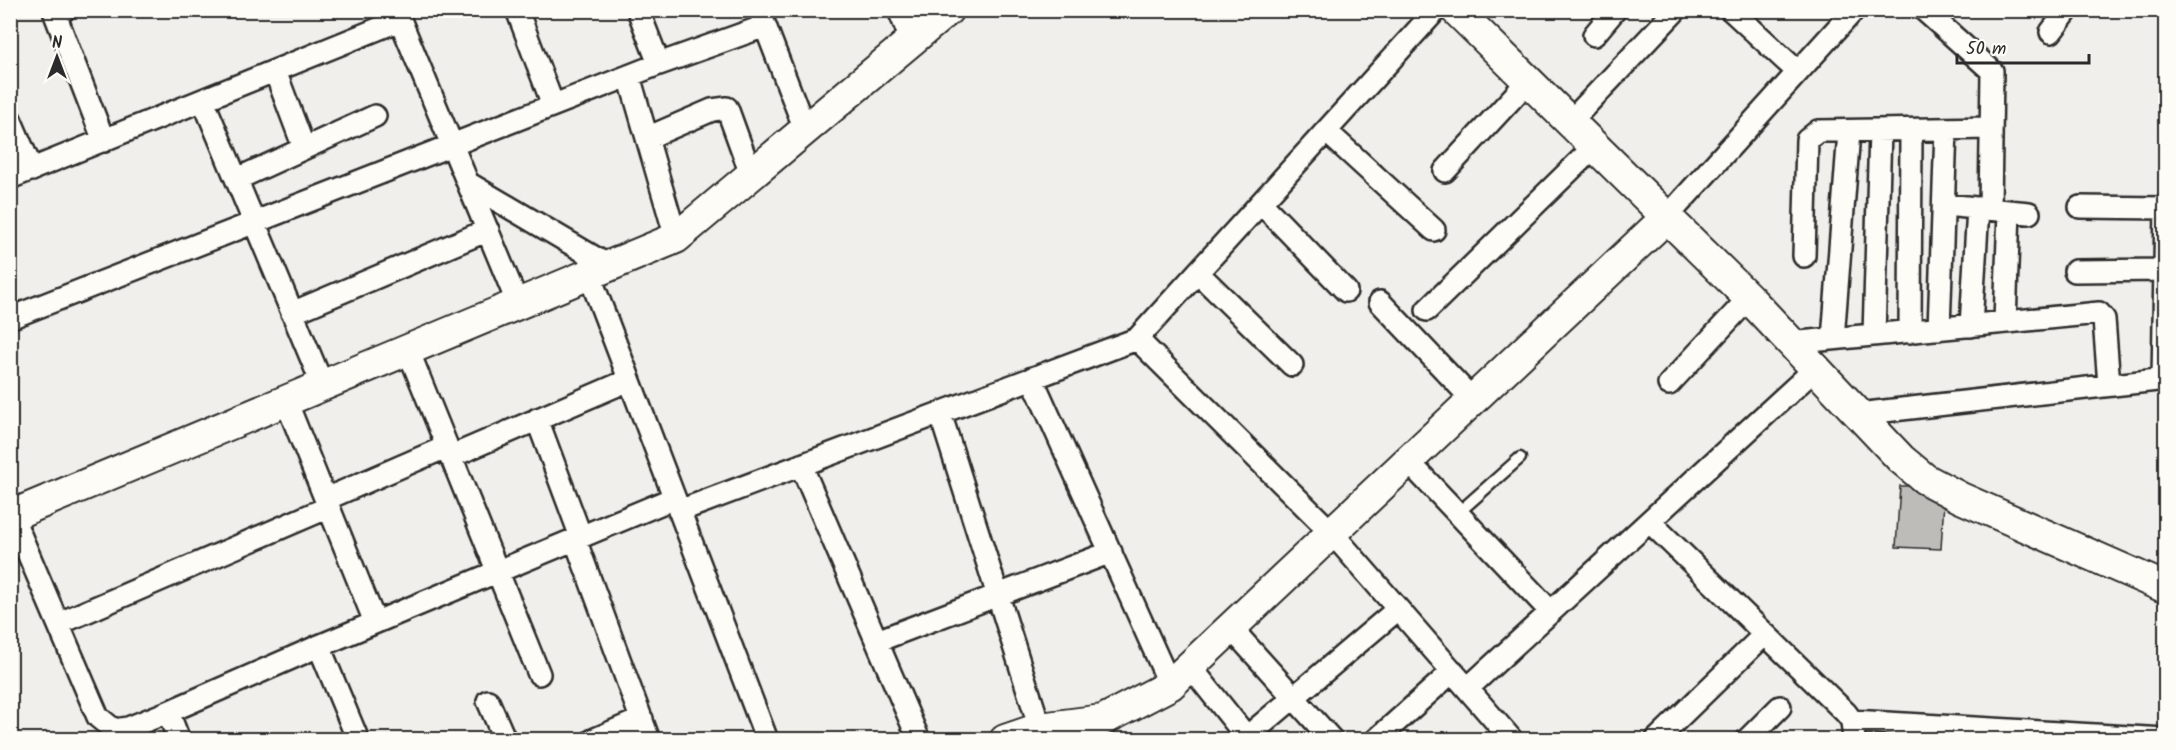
<svg xmlns="http://www.w3.org/2000/svg" width="2176" height="750" viewBox="0 0 2176 750" font-family="Kalam,sans-serif">
<rect width="100%" height="100%" fill="#f0efeb"/>
<filter id="ink" filterUnits="userSpaceOnUse"><feTurbulence type="fractalNoise" baseFrequency=".0167" numOctaves="2"/><feDisplacementMap in="SourceGraphic" scale="12" xChannelSelector="R" yChannelSelector="G"/><feConvolveMatrix kernelMatrix="1 2 1 2 8 2 1 2 1" color-interpolation-filters="sRGB"/></filter>
<g filter="url(#ink)">
<path fill="#bdbcb8" stroke="#2b2b2b" stroke-width="1.5" d="M1900,486H1919L1944,501L1941,549L1896,547Z"/>
<g fill="none" stroke-linecap="round" stroke-linejoin="round">
<g stroke="#2b2b2b" stroke-width="15">
<path id="lane" d="M1458,513L1520,458"/>
</g>
<g stroke="#2b2b2b" stroke-width="26">
<path id="street" d="M64,10L55,14L104,141
M396,10L518,304
M517,10L553,105
M638,10L659,64
M759,10L806,132
M899,10L912,42
M1731,10L1798,72
M1924,10L1992,71L1990,209
M2051,32L2068,10
M1594,35L1615,10
M275,71L304,148
M629,76L676,238
M203,100L323,386
M10,119L32,170
M1570,122L1676,10
M1326,131L1434,230
M647,138L712,110L727,108L752,177
M1445,171L1528,81
M10,178L400,20
M237,179L375,116
M468,183L609,266
M1261,203L1346,291
M1945,205L2029,213
M2080,207L2165,208
M1667,217L1854,10
M1804,256L1807,140L1818,131L1991,128
M2075,271L2165,270
M1198,273L1292,365
M589,274L767,740
M1380,302L1473,400
M1427,310L1595,146
M292,313L488,230
M10,318L659,64L765,26
M2005,322L2009,211
M1971,326L1978,208
M1939,329L1946,129
M1910,332L1911,130
M1874,335L1880,131
M1137,339L1332,533L1512,740
M1833,339L1849,132
M1790,343L2099,313L2104,319L2109,385
M408,350L539,674
M1032,378L1170,685
M2163,379L2166,207
M1669,384L1749,298
M286,401L375,622
M940,413L1040,728
M1858,414L2166,379
M537,419L581,537
M450,457L629,380
M1408,461L1551,612
M801,465L919,740
M326,499L446,447
M10,511L98,717L114,730L128,728L168,712L319,646L674,498
M679,511L1137,339L1436,10
M1650,522L1846,713L1852,721L1854,740
M575,539L649,740
M60,623L329,507
M1231,628L1332,740
M877,641L1111,552
M319,646L358,740
M1190,666L1249,740
M1468,688L1815,369
M488,701L505,740
M168,712L179,740
M1852,721L2166,739
M1247,737L1398,609
M593,740L642,719
M1376,740L1453,671
M1656,740L1765,634
M1747,740L1780,707"/>
</g>
<g stroke="#2b2b2b" stroke-width="34">
<path id="secondary" d="M1456,10L1749,298L1901,459L1925,479L1961,498L2166,588
M10,516L676,238L948,10
M1005,740L1040,728L1103,720L1170,685L1667,217"/>
</g>
<use href="#lane" stroke="#fdfcf7" stroke-width="10"/>
<use href="#street" stroke="#fdfcf7" stroke-width="21"/>
<use href="#secondary" stroke="#fdfcf7" stroke-width="30"/>
</g>
</g>
<rect width="2176" height="750" fill="none" stroke="#fdfcf7" stroke-width="36"/>
<rect x="18" y="18" width="2140" height="714" fill="none" stroke="#2b2b2b" stroke-width="2" filter="url(#ink)"/>
<g transform="translate(57 57)" stroke="#fdfcf7" stroke-width="4.5" paint-order="stroke">
<path d="M0-4.5L10 22L0 15L-10 22Z" fill="#2b2b2b"/>
<text y="-9" font-size="16" font-weight="bold" text-anchor="middle" fill="#2b2b2b">N</text>
</g>
<path d="M1957 54v9h132v-9" fill="none" stroke="#2b2b2b" stroke-width="3"/>
<text x="1966" y="54" font-size="18" fill="#2b2b2b" stroke="#fdfcf7" stroke-width="4.5" paint-order="stroke">50 m</text>
</svg>
